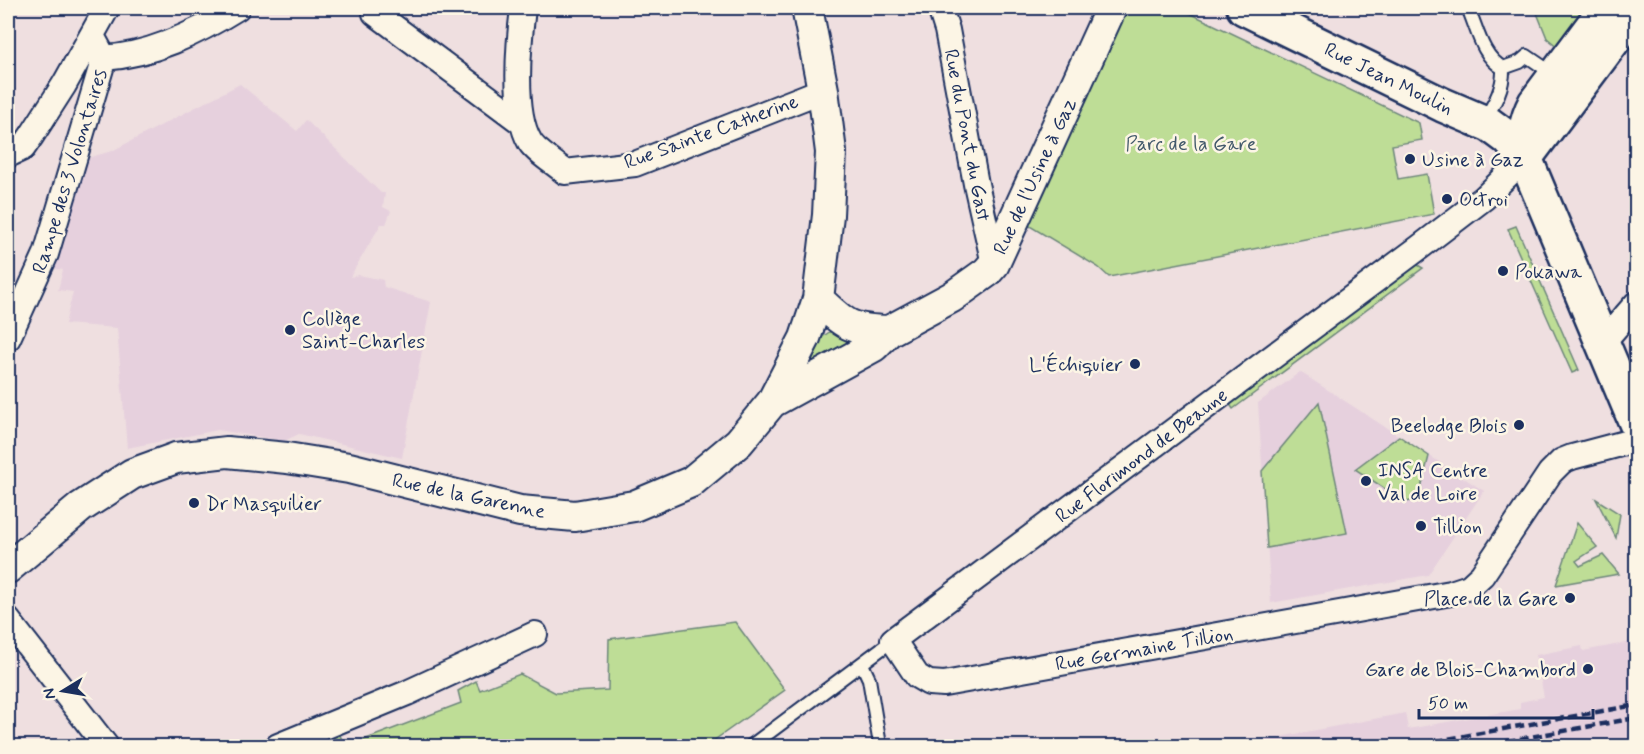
<svg xmlns="http://www.w3.org/2000/svg" width="1644" height="754" viewBox="0 0 1644 754" font-family="Mynerve,sans-serif">
<rect width="100%" height="100%" fill="#efdfe0"/>
<filter id="ink" filterUnits="userSpaceOnUse"><feTurbulence type="fractalNoise" baseFrequency=".0167" numOctaves="2"/><feDisplacementMap in="SourceGraphic" scale="12" xChannelSelector="R" yChannelSelector="G"/><feConvolveMatrix kernelMatrix="1 2 1 2 8 2 1 2 1" color-interpolation-filters="sRGB"/></filter>
<g filter="url(#ink)">
<path fill="#e6d0dd" d="M240,84L297,131L306,120L381,193H385L383,207L391,211L386,224H381L350,277L359,275L383,280L384,287L431,302L402,458L299,434L284,441L218,430L127,448L117,328L65,324L73,292L58,290L63,270L52,268L65,233L84,159L112,151Z
M1300,372L1484,491L1428,575L1271,603L1258,403Z
M1636,641V746H1233L1405,713L1408,729L1520,709V702L1544,697L1536,655L1582,646L1583,651Z"/>
<path fill="#bedd96" stroke="#6c867a" stroke-width="1.5" d="M1122,8H1179L1419,123L1422,140L1392,145L1398,179L1427,174L1434,214L1109,277L1098,267L1028,225Z
M1535,8H1608L1571,58L1547,38Z
M1516,226L1579,370L1572,373L1508,229Z
M1416,264L1423,268L1233,409L1229,403Z
M835,328L859,340L810,365L821,338Z
M1319,402L1347,533L1267,548L1262,471Z
M1399,436L1429,456L1418,500L1405,502L1355,469Z
M1596,499L1620,514L1616,538Z
M1577,523L1597,547L1576,561L1580,566L1603,555L1619,574L1556,585Z
M735,622L785,690L706,746H348L461,703L458,691L476,681L480,690L520,674L556,693L608,690L609,639Z
M339,732L344,746H313Z"/>
<g fill="none" stroke-linecap="round" stroke-linejoin="round">
<g stroke="#1b2f5e" stroke-width="16">
<path id="service" d="M1468,8C1477,28 1482,57 1503,68L1520,62L1527,56L1549,71L1555,72
M1484,121C1494,104 1504,88 1503,68
M862,664L869,679L879,739
M751,746L893,640"/>
</g>
<g stroke="#1b2f5e" stroke-width="28">
<path id="minor" d="M523,8C519,41 512,112 530,142C536,152 556,164 565,172L635,164L823,90
M940,8L947,30L976,184L994,264
M375,13L521,122
M104,58C152,55 197,33 237,8
M8,155L23,148L32,135L64,85L107,8
M1525,158L1484,198L1420,247L893,640L917,676L929,683L944,684L1451,593L1469,587L1482,575L1550,473L1562,461L1572,457L1636,440
M8,338L46,254L104,58L92,36
M1603,342L1636,304
M8,620L106,746
M278,746L407,693L535,634"/>
</g>
<g stroke="#1b2f5e" stroke-width="34">
<path id="tertiary" d="M818,299C845,325 850,330 889,331
M772,402L874,346L889,331L952,297L987,272L994,264L1111,8
M8,568L81,507L132,474L176,458L227,452L287,458L349,468L520,511L575,516L634,506L691,482L739,442L772,402L805,338L818,299L828,215L831,152L823,90L807,8"/>
</g>
<g stroke="#1b2f5e" stroke-width="38">
<path id="secondary" d="M1525,158L1636,10
M1525,158C1524,137 1525,122 1535,103L1606,8"/>
</g>
<g stroke="#1b2f5e" stroke-width="38">
<path id="primary" d="M1244,8L1443,105L1490,125L1509,139L1525,158L1636,423"/>
</g>
<use href="#service" stroke="#fcf5e5" stroke-width="12"/>
<use href="#minor" stroke="#fcf5e5" stroke-width="24"/>
<use href="#tertiary" stroke="#fcf5e5" stroke-width="30"/>
<use href="#secondary" stroke="#fcf5e5" stroke-width="33"/>
<use href="#primary" stroke="#fcf5e5" stroke-width="33"/>
<path stroke="#1b2f5e" stroke-width="4.5" stroke-dasharray="9 4.5" stroke-linecap="butt" d="M1409,746L1636,705
M1480,746L1636,718"/>
</g>
</g>
<g fill="#1b2f5e" stroke="#fcf5e5" stroke-width="2">
<circle cx="1410" cy="159" r="6"/>
<circle cx="1447" cy="199" r="6"/>
<circle cx="1503" cy="271" r="6"/>
<circle cx="290" cy="330" r="6"/>
<circle cx="1135" cy="364" r="6"/>
<circle cx="1519" cy="425" r="6"/>
<circle cx="1366" cy="481" r="6"/>
<circle cx="194" cy="503" r="6"/>
<circle cx="1421" cy="526" r="6"/>
<circle cx="1570" cy="598" r="6"/>
<circle cx="1588" cy="669" r="6"/>
</g>
<g text-anchor="middle" stroke-width="5" stroke-linejoin="round" paint-order="stroke">
<g font-size="20" fill="#1b2f5e" stroke="#fcf5e5">
<text transform="translate(1389 78) rotate(26)" y="7">Rue Jean Moulin</text>
<text transform="translate(711 131) rotate(-20)" y="7">Rue Sainte Catherine</text>
<text transform="translate(968 135) rotate(79)" y="7">Rue du Pont du Gast</text>
<text transform="translate(69 171) rotate(-73)" y="7">Rampe des 3 Volontaires</text>
<text transform="translate(1034 176) rotate(-65)" y="7">Rue de l'Usine à Gaz</text>
<text transform="translate(1141 455) rotate(-37)" y="7">Rue Florimond de Beaune</text>
<text transform="translate(469 495) rotate(12)" y="7">Rue de la Garenne</text>
<text transform="translate(1144 648) rotate(-10)" y="7">Rue Germaine Tillion</text>
</g>
<g font-size="20" fill="#445a6c" stroke="#fcf5e5">
<text x="1191" y="150">Parc de la Gare</text>
</g>
<g font-size="20" fill="#1b2f5e" stroke="#fcf5e5" text-anchor="start">
<text x="1422" y="166">Usine à Gaz</text>
<text x="1459" y="206">Octroi</text>
<text x="1515" y="278">Pokawa</text>
<text x="302" y="325">Collège<tspan x="302" dy="23">Saint-Charles</tspan></text>
<text x="1123" y="371" text-anchor="end">L'Échiquier</text>
<text x="1507" y="432" text-anchor="end">Beelodge Blois</text>
<text x="1378" y="477">INSA Centre<tspan x="1378" dy="23">Val de Loire</tspan></text>
<text x="206" y="510">Dr Masquilier</text>
<text x="1433" y="533">Tillion</text>
<text x="1558" y="605" text-anchor="end">Place de la Gare</text>
<text x="1576" y="676" text-anchor="end">Gare de Blois-Chambord</text>
</g>
</g>
<rect width="1644" height="754" fill="none" stroke="#fcf5e5" stroke-width="30"/>
<rect x="15" y="15" width="1614" height="724" fill="none" stroke="#1b2f5e" stroke-width="2" filter="url(#ink)"/>
<g transform="translate(63 691) rotate(259)" stroke="#fcf5e5" stroke-width="4.5" paint-order="stroke">
<path d="M0-4.5L10 22L0 15L-10 22Z" fill="#1b2f5e"/>
<text y="-9" font-size="16" font-weight="bold" text-anchor="middle" fill="#1b2f5e">N</text>
</g>
<path d="M1419 709v9h174v-9" fill="none" stroke="#1b2f5e" stroke-width="3"/>
<text x="1428" y="709" font-size="18" fill="#1b2f5e" stroke="#fcf5e5" stroke-width="4.5" paint-order="stroke">50 m</text>
</svg>
